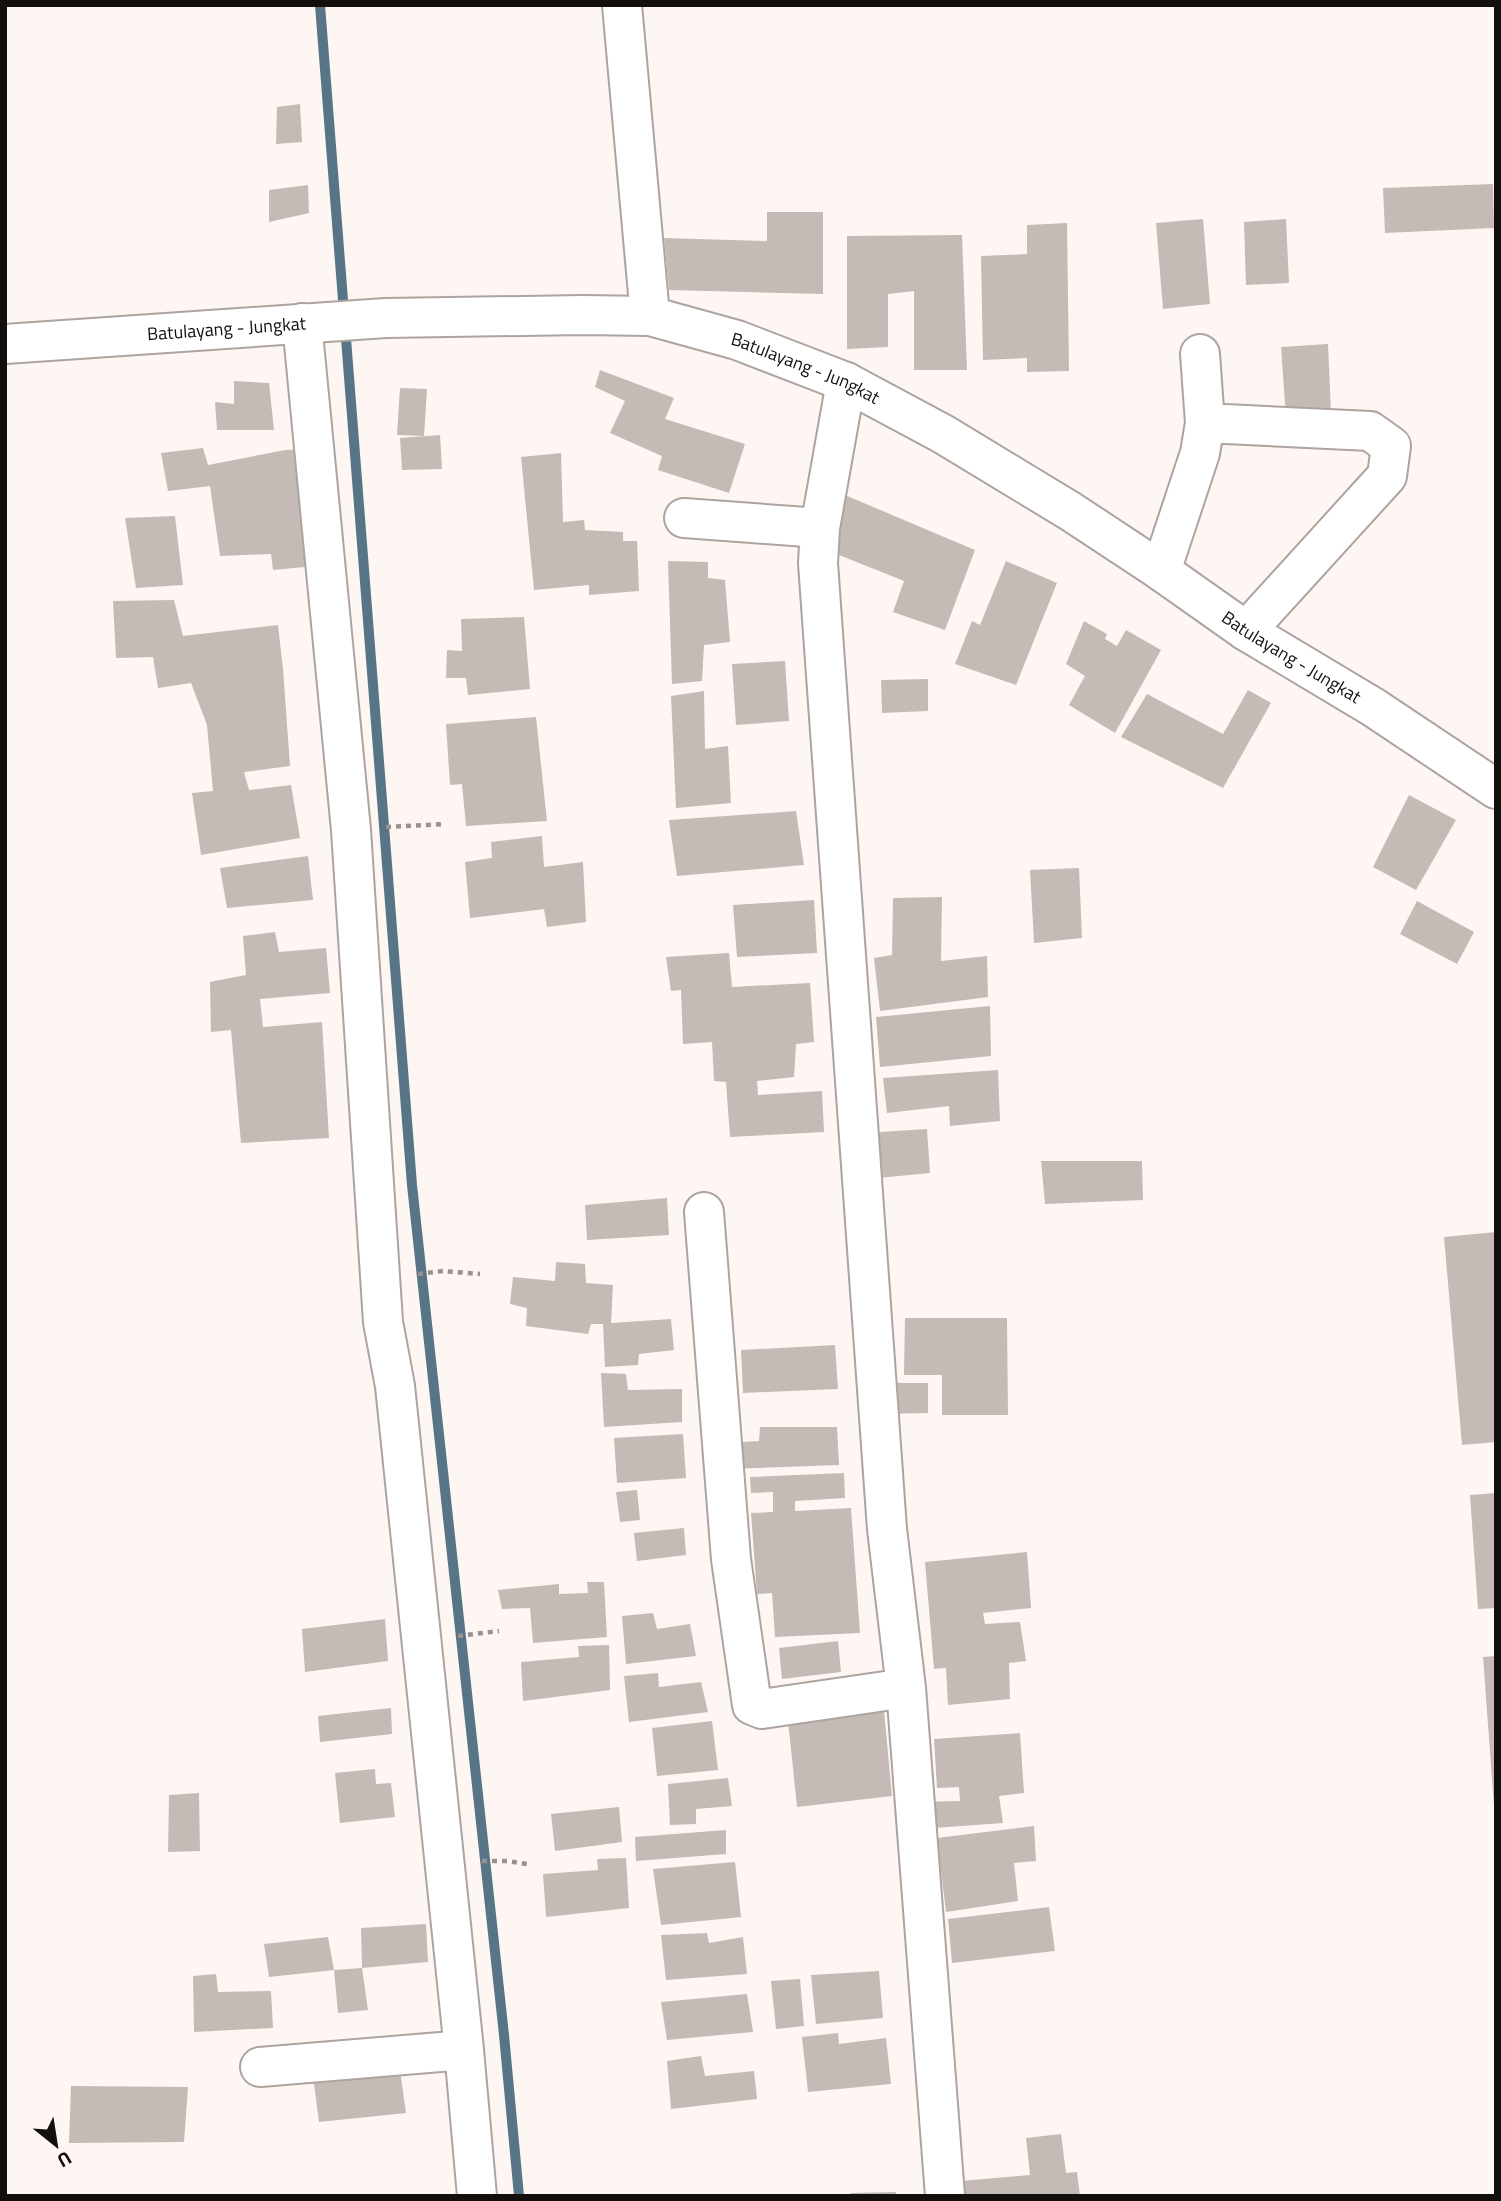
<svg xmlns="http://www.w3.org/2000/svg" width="1501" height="2201" viewBox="0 0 1501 2201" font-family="'Titillium Web',sans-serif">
<rect width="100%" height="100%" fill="#fef6f2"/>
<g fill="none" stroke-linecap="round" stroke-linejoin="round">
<path stroke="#577587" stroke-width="10" d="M320,5L412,1185L504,2035L519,2196"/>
</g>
<path fill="#c4bbb6" d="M300,104L302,142L276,144L277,107Z
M1493,184L1494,228L1385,233L1383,188Z
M308,185L309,213L269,222V190Z
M767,212H823V294L669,290L664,238L767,241Z
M1203,219L1210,304L1163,309L1156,223Z
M1286,219L1289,283L1246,285L1244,222Z
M1067,223L1069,371L1027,372V358L983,360L981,256L1027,254V225Z
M962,235L967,370H914V291L888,294V347L847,349V236Z
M1328,344L1331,414L1286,417L1281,347Z
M600,370L674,398L665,419L745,444L729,493L658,470L662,456L610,433L625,401L595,387Z
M234,381L269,383L274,430H217L215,402L234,404Z
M400,388L427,389L424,436L397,435Z
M440,435L442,469L402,470L400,438Z
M203,448L208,465L285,450L314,449L326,565L273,570L271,554L220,556L210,486L168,491L161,453Z
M561,453L563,522L584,520L585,530L623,532V541H637L639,591L589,595V585L534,590L521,457Z
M840,493L975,550L945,630L893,612L904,581L819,547Z
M175,516L183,585L136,588L125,518Z
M668,561L708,562V578L725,580L730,642L704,645L702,681L672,684Z
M1006,561L1057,583L1016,685L955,664L972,621L980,625Z
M174,600L183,636L278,625L283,669L290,766L244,772L249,790L291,785L300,838L201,855L192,793L213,791L207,725L191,683L158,688L153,657L116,658L113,601Z
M524,617L530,689L468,695L466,678H446L447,650L462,651L461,619Z
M1084,621L1107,634L1105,639L1117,646L1126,630L1161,650L1115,733L1069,705L1085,676L1066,664Z
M785,661L789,721L736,725L732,664Z
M928,679V711L882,713L881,680Z
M1248,690L1271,703L1223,788L1121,737L1147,694L1223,734Z
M704,691L705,749L728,746L731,803L676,808L671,696Z
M536,717L547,821L466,826L462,784L450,785L446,724Z
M1409,795L1456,820L1416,890L1373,867Z
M796,811L804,865L677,876L669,820Z
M542,836L544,867L583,862L586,922L547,927L544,909L470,918L465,862L492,858L491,842Z
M308,856L313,900L227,908L220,868Z
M1079,868L1082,938L1034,943L1030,870Z
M942,897L941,961L987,956L988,997L880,1011L874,958L892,955L893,898Z
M814,900L817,953L737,957L733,905Z
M1417,901L1474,932L1457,964L1400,934Z
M275,932L279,952L326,948L330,993L260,999L263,1027L322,1022L329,1138L241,1143L231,1030L211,1032L210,982L246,975L243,936Z
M729,953L732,987L810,983L814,1042L796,1044L794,1077L757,1081L758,1095L822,1091L824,1132L730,1137L726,1082L714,1081L712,1042L683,1044L681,990L671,991L666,957Z
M990,1006L991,1056L880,1067L876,1017Z
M998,1070L1000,1121L950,1126L949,1106L887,1113L883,1078Z
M927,1129L930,1173L868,1179L865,1133Z
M1041,1161H1142L1143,1200L1045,1204Z
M667,1198L669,1235L587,1240L585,1205Z
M1496,1232V1442L1462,1445L1444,1237Z
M556,1262L585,1264L586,1283L613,1285L611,1323L671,1319L674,1350L639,1354L638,1365L605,1367L603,1324H591L588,1334L526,1326L527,1308L510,1304L513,1277L555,1281Z
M905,1318H1007L1008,1415H942V1375H904Z
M835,1345L838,1389L743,1393L741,1350Z
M601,1373L626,1374L628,1390L682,1389V1422L604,1427Z
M883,1383H928V1413L880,1414Z
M760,1427H837L839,1465L726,1469L724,1443L759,1441Z
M683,1434L686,1478L617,1483L614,1438Z
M844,1473L845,1498L795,1501V1511L851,1508L860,1633L775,1637L772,1593L757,1594L751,1513L773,1512V1492L751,1493L750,1477Z
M637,1490L640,1520L620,1522L616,1492Z
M1496,1493V1608L1478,1609L1470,1495Z
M684,1528L686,1555L637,1561L634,1533Z
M1027,1552L1031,1608L983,1613L985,1624L1020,1622L1026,1661L1009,1663L1010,1699L948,1705L946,1668L934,1669L925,1562Z
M587,1582H604L607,1637L533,1643L530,1608L502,1609L498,1590L559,1584V1594L588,1593Z
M653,1613L657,1629L690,1624L696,1656L626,1664L622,1616Z
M385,1619L388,1661L305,1672L302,1629Z
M838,1641L841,1672L782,1679L779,1648Z
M609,1645L610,1690L523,1701L521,1662L579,1657L578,1646Z
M1496,1656V1806H1494L1483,1657Z
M658,1673L659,1687L701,1682L708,1712L629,1722L624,1676Z
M883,1700L892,1796L797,1807L787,1711Z
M391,1708L392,1734L320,1742L318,1716Z
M712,1721L718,1770L657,1776L652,1728Z
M1020,1733L1024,1793L999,1796L1003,1823L920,1829L917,1802L960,1801L959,1787L937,1788L934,1739Z
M375,1769L376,1784L391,1783L395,1817L340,1823L335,1773Z
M728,1778L732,1806L696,1809V1824L670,1825L668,1784Z
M199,1793L200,1851L168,1852L169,1795Z
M619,1807L622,1842L555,1851L551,1814Z
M1034,1826L1036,1861L1014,1863L1018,1901L946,1912L937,1838Z
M726,1830V1854L636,1861L635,1837Z
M626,1858L629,1908L546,1917L543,1874L598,1870L597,1859Z
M735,1862L741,1917L661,1925L653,1869Z
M1049,1907L1055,1951L952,1963L948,1919Z
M426,1924L428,1962L362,1968L361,1928Z
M707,1933L709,1943L743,1937L747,1974L666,1980L661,1935Z
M328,1937L334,1970L269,1977L264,1944Z
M362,1968L368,2010L338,2013L334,1970Z
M879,1971L883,2018L816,2024L811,1975Z
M216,1974L218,1992L271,1991L273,2028L194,2032L193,1976Z
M800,1979L804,2026L776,2029L771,1981Z
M747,1994L753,2032L667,2040L661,2002Z
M838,2033L839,2044L886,2038L891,2084L808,2092L802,2037Z
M701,2056L705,2076L754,2071L757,2099L671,2109L667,2061Z
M400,2070L406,2113L319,2122L313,2076Z
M71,2086L188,2087L184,2142L69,2143Z
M1061,2134L1066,2173L1077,2172L1080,2196H963L961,2181L1030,2175L1026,2138Z
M896,2192V2196H851V2193Z"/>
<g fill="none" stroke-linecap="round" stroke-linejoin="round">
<g stroke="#ada49f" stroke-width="42">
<path id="minor" d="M622,5L650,316
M302,323L351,830L383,1322L395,1386L464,2050L477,2196
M846,382L820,528L818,563L887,1529L906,1688L945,2196
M1205,423L1370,431L1391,446L1387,476L1246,631
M684,518L820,528
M1161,571L1200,453L1205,423L1200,354
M704,1212L731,1559L752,1705L762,1709L906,1688
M260,2067L464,2050"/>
</g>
<g stroke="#ada49f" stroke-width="42">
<g id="highway">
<path id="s1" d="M5,344L386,318L583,315L650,316L737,340L846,382L943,434L1070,511L1161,571L1246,631L1373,707L1496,789"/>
</g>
</g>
<path stroke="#98928f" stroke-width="4.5" stroke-dasharray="5 5" stroke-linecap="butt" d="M386,827L444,824
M418,1274L443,1271L480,1274
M458,1636L499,1631
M482,1861H507L527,1864"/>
<use href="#minor" stroke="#fff" stroke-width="38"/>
<use href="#highway" stroke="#fff" stroke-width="38"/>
</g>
<g text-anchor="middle" stroke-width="5" stroke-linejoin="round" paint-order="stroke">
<g font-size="18" fill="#120f0d" stroke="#fef6f2">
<text dy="6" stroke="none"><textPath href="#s1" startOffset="222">Batulayang - Jungkat</textPath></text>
<text dy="6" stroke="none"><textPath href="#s1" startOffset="810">Batulayang - Jungkat</textPath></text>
<text dy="6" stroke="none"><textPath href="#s1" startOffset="1377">Batulayang - Jungkat</textPath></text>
</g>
</g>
<rect width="1501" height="2201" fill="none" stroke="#120f0d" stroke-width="14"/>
<g transform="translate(56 2145) rotate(150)" stroke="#fef6f2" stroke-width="5" paint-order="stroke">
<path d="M0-5L12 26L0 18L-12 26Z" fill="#120f0d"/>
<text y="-10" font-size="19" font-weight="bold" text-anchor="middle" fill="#120f0d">U</text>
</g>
</svg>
